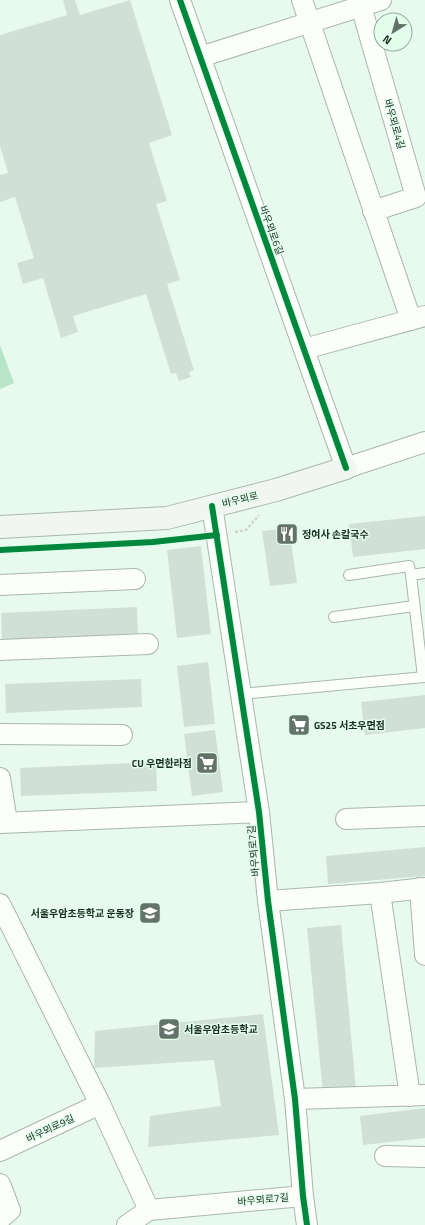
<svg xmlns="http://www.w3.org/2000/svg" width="425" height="1225" viewBox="0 0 425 1225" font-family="'Titillium Web','Noto Sans KR',sans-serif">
<rect width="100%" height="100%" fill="#e8f9ee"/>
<path fill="#b8e5c8" d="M0,345L14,383L0,389Z"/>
<path fill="#d1e0d7" d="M63,0H75L80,15L130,0L172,135L149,143L167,201L156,204L180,280L167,284L194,370L189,372L191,377L179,381L176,373L171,374L146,294L73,316L78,332L61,338L43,278L23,284L17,263L34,258L15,197L0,202V175L8,173L0,146V35L67,15Z
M425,516V549L353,557L349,524Z
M289,528L297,583L270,586L262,531Z
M201,546L211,634L177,638L167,550Z
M137,607L138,635L2,641L1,613Z
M208,662L215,724L184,727L177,666Z
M141,679L142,707L6,713L5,684Z
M425,695V728L365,735L361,702Z
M215,730L223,792L192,796L184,734Z
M156,762L157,791L21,796L20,768Z
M425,847V876L328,884L326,856Z
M341,925L356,1090L323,1093L307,928Z
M263,1014L279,1135L148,1147L150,1116L221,1106L214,1060L94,1068L95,1031Z
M425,1108V1138L363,1145L360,1116Z"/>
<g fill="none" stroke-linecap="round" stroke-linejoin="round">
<g stroke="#a9b7ae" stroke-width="12">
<path id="lane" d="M349,575L409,566L411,575
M334,617L414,606
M423,677L411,575L425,573
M241,694L425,677"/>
</g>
<g stroke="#a9b7ae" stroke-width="22">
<path id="street" d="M180,0L346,468L425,442
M302,0L411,320
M361,6L416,197L373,211
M200,57L381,0
M304,349L425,316
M212,506L259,812L268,901L295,1099L303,1196L307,1225
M0,585L135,579
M0,650L148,644
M0,734L122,735
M0,778L7,822
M346,819L425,816
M0,823L259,812
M420,888L425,955
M380,893L425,888
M268,901L380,893L410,1096
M0,904L100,1104L149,1210
M295,1099L425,1095
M0,1151L100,1104
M385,1156L425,1157
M0,1184L10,1210L0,1219
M127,1225L149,1210L303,1196"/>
</g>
<g stroke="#a9b7ae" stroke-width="24">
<path id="secondary" d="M0,527L167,518L276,490L346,468"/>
</g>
<path stroke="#d2d6d3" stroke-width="2.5" stroke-dasharray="3 2" stroke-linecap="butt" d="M235,532L246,530L259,515"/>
<use href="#lane" stroke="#fcfefc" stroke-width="10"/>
<use href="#street" stroke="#fcfefc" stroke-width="20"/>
<use href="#secondary" stroke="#f1f6f3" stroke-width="22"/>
<g stroke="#e2ffeb" stroke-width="8">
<path id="cycleway" d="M180,0L346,468
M212,506L259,812L268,901L295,1099L303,1196L307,1225
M0,550L153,542L217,535"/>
</g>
<use href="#cycleway" stroke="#00873e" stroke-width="6"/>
</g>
<defs>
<g id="restaurant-square" transform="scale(1.15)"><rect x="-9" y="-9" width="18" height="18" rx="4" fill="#647369" stroke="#e2ffeb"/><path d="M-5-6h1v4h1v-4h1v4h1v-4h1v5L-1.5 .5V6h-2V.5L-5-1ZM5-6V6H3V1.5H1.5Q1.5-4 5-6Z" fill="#fff"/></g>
<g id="supermarket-square" transform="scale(1.15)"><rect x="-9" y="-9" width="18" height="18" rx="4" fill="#647369" stroke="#e2ffeb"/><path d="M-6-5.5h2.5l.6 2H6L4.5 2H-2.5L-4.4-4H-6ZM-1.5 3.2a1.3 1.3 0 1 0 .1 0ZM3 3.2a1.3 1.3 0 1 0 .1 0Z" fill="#fff"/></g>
<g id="school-square" transform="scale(1.15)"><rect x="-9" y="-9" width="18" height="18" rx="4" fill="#647369" stroke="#e2ffeb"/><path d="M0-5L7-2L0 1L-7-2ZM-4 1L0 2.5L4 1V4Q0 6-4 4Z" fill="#fff"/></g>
</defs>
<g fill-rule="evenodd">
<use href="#restaurant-square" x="287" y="534"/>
<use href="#supermarket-square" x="299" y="725"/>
<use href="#supermarket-square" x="207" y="763"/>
<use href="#school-square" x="150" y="913"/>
<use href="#school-square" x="169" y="1029"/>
</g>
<g text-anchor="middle" stroke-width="3" stroke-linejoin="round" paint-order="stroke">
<g font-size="10" fill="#1d2b22" stroke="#e2ffeb">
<text transform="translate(395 124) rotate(74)" y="4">바우뫼로4길</text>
<text transform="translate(272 230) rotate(70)" y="4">바우뫼로6길</text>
<text transform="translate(240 499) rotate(-14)" y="4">바우뫼로</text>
<text transform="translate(253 851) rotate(-95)" y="4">바우뫼로7길</text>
<text transform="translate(50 1128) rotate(-25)" y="4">바우뫼로9길</text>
<text transform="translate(263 1199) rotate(-5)" y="4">바우뫼로7길</text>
</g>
<g font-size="10" font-weight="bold" fill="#1d2b22" stroke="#e2ffeb" text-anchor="start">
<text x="302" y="538">정여사 손칼국수</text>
<text x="314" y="729">GS25 서초우면점</text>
<text x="192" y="767" text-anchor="end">CU 우면한라점</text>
<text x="134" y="917" text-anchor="end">서울우암초등학교 운동장</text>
<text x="184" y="1033">서울우암초등학교</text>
</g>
</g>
<g transform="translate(393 32) rotate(217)"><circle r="19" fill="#e2ffeb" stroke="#93aa9b"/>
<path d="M0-3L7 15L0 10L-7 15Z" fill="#647369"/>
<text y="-6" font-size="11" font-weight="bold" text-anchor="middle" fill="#1d2b22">N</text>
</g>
</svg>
